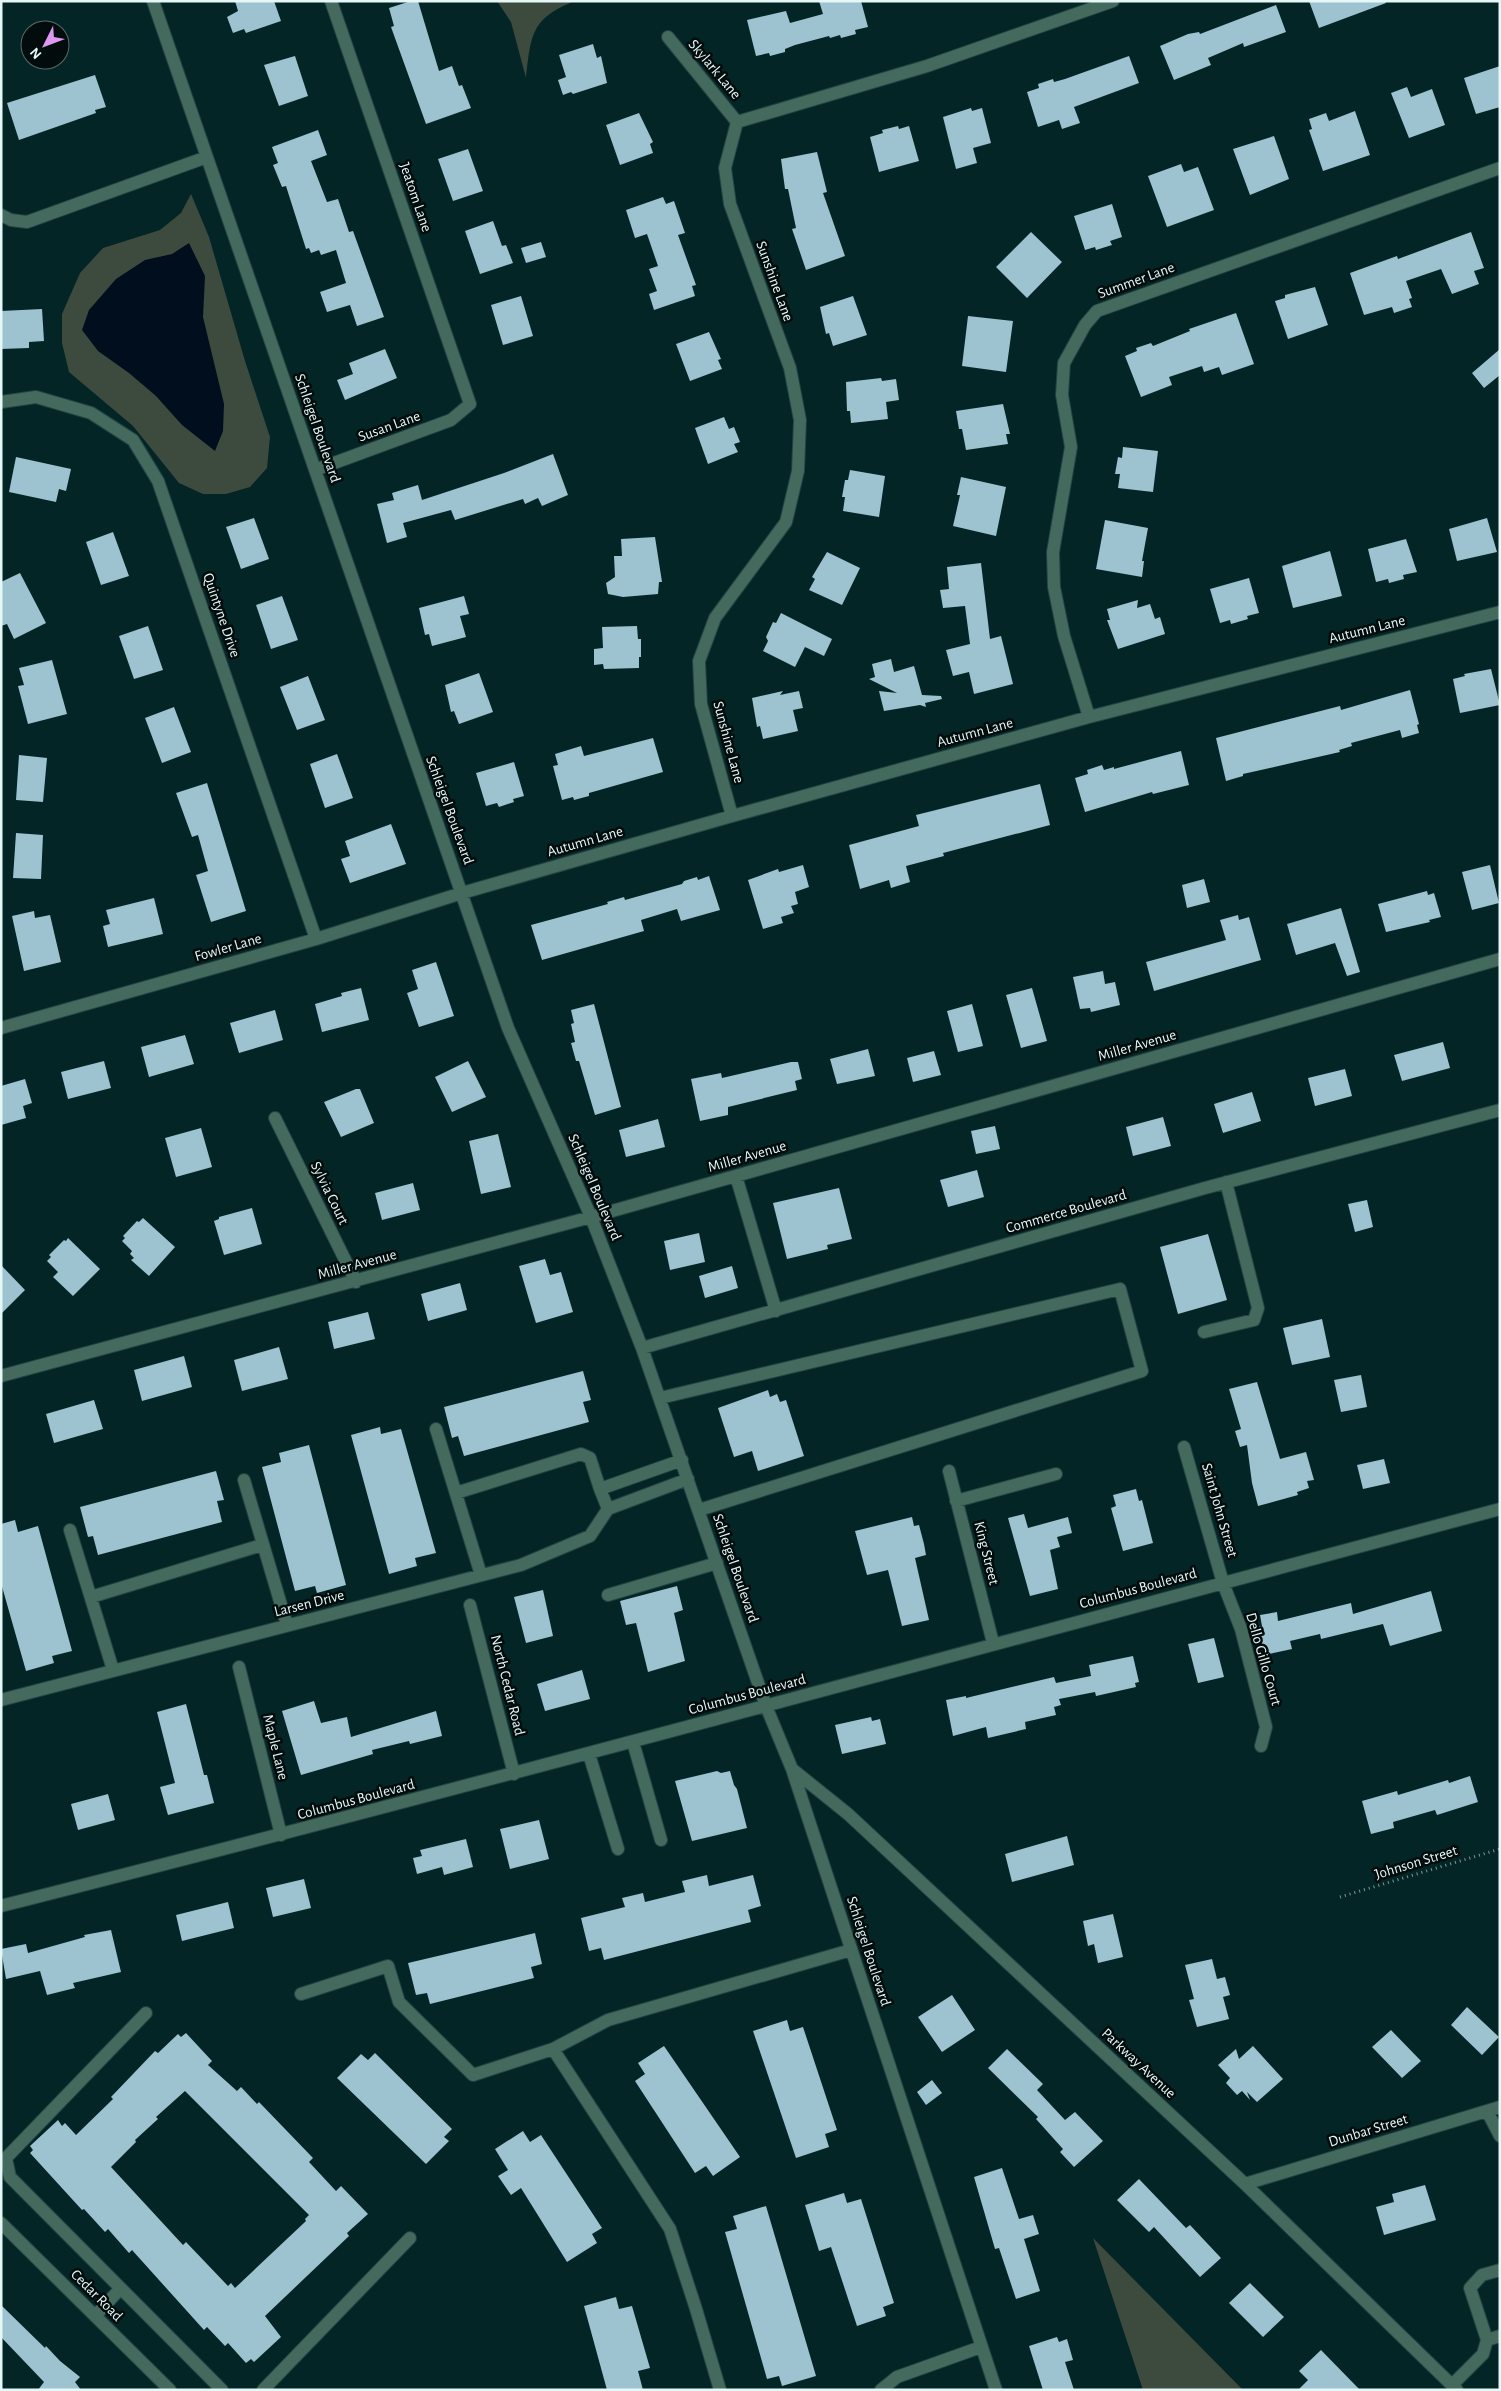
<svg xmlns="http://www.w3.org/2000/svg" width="1501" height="2391" viewBox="0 0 1501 2391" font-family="'Alegreya Sans',sans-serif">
<rect width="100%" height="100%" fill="#032525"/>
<path fill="#3d4a3e" d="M497,1H575C531,18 531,35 526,78L511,22Z
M191,194L209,237L245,361L270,437L267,468L250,487L226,494H203L179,483L133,426L69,372L62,343V314L80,273L103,248L160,230L181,213Z
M1093,2238L1243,2390H1143Z"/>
<path fill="#000e1e" d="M189,243L205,276L203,317L224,404L223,431L215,451L182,425L156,396L129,373L98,351L82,330L89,310L116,279L145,260L172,254Z"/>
<path fill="#9dc3d0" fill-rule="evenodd" d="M235,1H274L281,21L246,33L244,29L233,33L227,17L238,11Z
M411,1H418L439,71L452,66L459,86L462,85L471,108L426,124L391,27L394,26L389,8Z
M819,1H861L868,27L855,30L856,34L841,38L840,35L830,38L829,36L795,45L785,49V52L770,56L769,53L756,56L747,20L786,11L790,23L823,14Z
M1309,1H1385L1386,3L1319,28Z
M1276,5L1286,32L1244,47L1243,43L1208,58L1211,65L1174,80L1160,46L1188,34L1199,32L1200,34Z
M593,44L597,58L601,56L607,83L573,94L571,92L563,95L558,80L566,77L559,55Z
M295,56L308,96L279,106L264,65Z
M1129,56L1139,83L1074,107L1080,123L1062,129L1059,120L1038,127L1027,92L1039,88L1038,84L1053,79L1054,82L1065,79Z
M1500,66V107L1476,114L1464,78Z
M95,75L106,107L95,110L96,113L19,140L7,103Z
M1407,87L1411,97L1432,89L1445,125L1409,138L1391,93Z
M971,108L972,111L982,108L991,143L973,148L977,163L956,169L943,117Z
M1355,111L1370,155L1323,171L1309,130L1312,129L1309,119L1326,113L1329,121Z
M639,113L653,142L650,144L653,153L620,165L606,125Z
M898,126L899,129L909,126L919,161L879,172L870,137L883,133L882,130Z
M318,130L327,155L311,161L327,202L338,199L349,232L353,231L384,317L357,326L350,305L327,312L320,292L346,283L336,250L321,255L319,250L311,253L309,248L306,249L286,186L282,187L273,165L278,163L272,147Z
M1274,136L1289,179L1250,195L1233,149Z
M468,149L483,191L453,201L438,159Z
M817,152L827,192L823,193L845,256L806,270L792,229L796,228L788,189H785L781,159Z
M1181,164L1184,172L1198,167L1214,210L1167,227L1148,176Z
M663,197L666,204L674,201L685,233L678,235L696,285L692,286L695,296L654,310L649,294L657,291L649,269L658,266L647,234L635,238L626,210Z
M1112,204L1122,237L1110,241L1112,245L1096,250L1095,247L1085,250L1074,216Z
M493,221L502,246L506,245L513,263L480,274L465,231Z
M1031,232L1062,262L1027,298L996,267Z
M1471,232L1484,268L1474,271L1479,284L1452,294L1441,269L1406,281L1412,298L1409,299L1412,307L1394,313L1392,307L1364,315L1350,273L1397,256L1398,259Z
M541,242L546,257L526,263L521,248Z
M1315,287L1328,325L1288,339L1275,301L1285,298V295Z
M521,296L533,336L503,345L491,305Z
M853,296L867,335L833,346L829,333L826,334L820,307Z
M42,309L44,341L29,342V348L1,349V311Z
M1236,313L1254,364L1222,375L1219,367L1204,372L1202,366L1169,377L1172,385L1141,397L1125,356L1137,351L1136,348L1151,343L1153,346L1190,331L1189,329Z
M968,316L1013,321L1006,372L962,366Z
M709,332L721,359L718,360L722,369L690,381L676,344Z
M385,349L397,378L345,400L337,380L353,374L349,363Z
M1500,349V375L1484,388L1472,373Z
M881,378L882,381L896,379L899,400L886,402L888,419L851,423L850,411H847L846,382Z
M1003,404L1010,434H1006L1008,444L966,450L962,429H959L956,411Z
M724,417L729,429L734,427L740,442L734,444L738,452L708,464L695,428Z
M1123,447L1158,451L1153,492L1118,488L1120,474H1115L1118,457L1122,458Z
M553,454L568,495L542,506L538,498L525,504L523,499L455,520L451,510L403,523L407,537L387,543L377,504L394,500L392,493L418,485L422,500L504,473Z
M16,457L71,469L66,491L59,489L56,502L9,492Z
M850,470L885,476L879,517L843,511L845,497H842L845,480H848Z
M961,477L1006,487L996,536L953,526L960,495H957Z
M254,518L269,559L241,569L226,527Z
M1487,518L1497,552L1457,561L1449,529Z
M1105,520L1148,528L1142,561H1144L1142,577L1096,569Z
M113,532L129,576L101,585L86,542Z
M655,537L662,582H659L658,594L623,597L608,594L606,583L615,577L614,556H622L621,539Z
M1406,539L1417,572L1403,575L1404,579L1389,583L1388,579L1376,582L1368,549Z
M1330,551L1342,596L1293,608L1282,566Z
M827,552L860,568L842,605L809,590L815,579L812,577Z
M981,563L990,639L1001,636L1013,684L974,694L969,672L953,676L946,650L970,644L965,606L943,608L940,590L949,589L947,567Z
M20,573L46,623L14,639L7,624L1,626V582Z
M1249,578L1259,613L1247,616L1248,619L1231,624L1230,620L1220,623L1210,589Z
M282,596L298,640L271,649L256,605Z
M464,596L469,614L460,616L466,637L432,646L429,634L425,635L419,608Z
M1138,600L1137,608L1150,604L1155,619L1160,617L1165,634L1118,649L1107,620H1110L1107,609Z
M781,613L832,639L824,656L805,647L795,667L763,651L768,641L766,637L773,622L776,623Z
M148,626L163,670L134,679L119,636Z
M637,626L638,639H641V657H639V668L604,669L603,664L594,665V649L603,648L602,627Z
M891,659L894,672L914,666L922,695L941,696L942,699L925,703L926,707L920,705L884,711L879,691L897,693L869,679L875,677L872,664Z
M52,660L67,714L28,724L18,686L24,685L19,668Z
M1491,669L1500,705L1460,713L1453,679L1465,676L1464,674Z
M479,673L493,712L459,724L454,711L451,712L445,685Z
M308,676L325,720L297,730L280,687Z
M1410,690L1419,724L1417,725L1419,733L1402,738L1400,730L1351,743L1352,746L1339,750L1340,752L1243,774V776L1226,781L1216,738L1340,706L1341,710Z
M783,691L780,695L799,691L803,708L793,710L798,731L763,739L760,726L757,727L752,698Z
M174,707L191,752L162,763L145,718Z
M653,738L663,772L589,793V796L574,800L573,797L562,800L553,766L558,765L555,754L581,746L584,756Z
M1181,751L1189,785L1153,794L1152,792L1085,812L1075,778L1088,774L1087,770L1102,765L1104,770L1114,767V769Z
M337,754L353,798L325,808L310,764Z
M19,755L47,758L43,802L16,800Z
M514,762L524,796L513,799L514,802L499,807L497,803L486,806L476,773Z
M207,783L246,911L211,922L196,875L208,871L198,835L192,837L176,793Z
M1040,784L1050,825L943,853L944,856L906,866L910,882L891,888L889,880L860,889L849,845L919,826L916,815Z
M391,824L406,864L350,883L341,859L350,856L345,841Z
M16,833L43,835L41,879L13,878Z
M803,865L809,887L795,892L798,904L791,906L794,913L781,917L783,923L763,929L748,880L778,869L779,872Z
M1490,865L1499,903L1472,910L1462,872Z
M709,876L720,910L681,921L677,909L641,920L644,931L542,960L531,925L608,904L607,902L624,897L625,900L682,884L684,881L697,877L698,880Z
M1204,879L1210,902L1187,908L1182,885Z
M1427,891L1428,895L1434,893L1441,917L1429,920L1430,922L1386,932L1378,904Z
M154,898L163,934L108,947L103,926L110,924L106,910Z
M1341,908L1360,972L1347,976L1335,943L1296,955L1287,924Z
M34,911L35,918L50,915L61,962L24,971L12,916Z
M1238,915L1239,920L1249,917L1261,960L1154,991L1146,962L1226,940L1220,920Z
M436,962L454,1016L419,1027L407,993L418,989L412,970Z
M1103,971L1105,984L1115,982L1120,1005L1091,1012L1090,1008L1080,1009L1073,977Z
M361,988L369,1020L322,1032L315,1004L342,996L341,993Z
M1032,988L1047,1041L1021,1048L1006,995Z
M594,1004L621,1107L595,1115L579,1061H576L571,1043L575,1042L571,1024L574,1023L571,1010Z
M972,1004L983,1046L958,1052L947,1011Z
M275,1010L283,1040L239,1053L230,1023Z
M185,1035L194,1064L149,1077L141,1047Z
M1443,1042L1450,1068L1402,1081L1394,1055Z
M868,1049L875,1076L837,1084L830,1059Z
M934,1051L941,1075L913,1082L907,1058Z
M104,1061L111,1088L68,1099L61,1072Z
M468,1061L486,1097L452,1112L435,1077Z
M791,1062H798L802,1079L795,1081L797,1090L728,1107V1115L700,1121L691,1079L721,1073L722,1078Z
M1345,1069L1352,1096L1315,1106L1308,1078Z
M25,1079L32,1103L23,1106L26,1118L1,1125V1086Z
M356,1089H360L374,1123L341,1137L324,1102Z
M1252,1092L1261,1121L1223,1133L1214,1104Z
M1163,1117L1171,1146L1133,1156L1126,1127Z
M658,1119L665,1147L626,1157L619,1130Z
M995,1126L1000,1149L976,1154L971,1131Z
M201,1128L212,1167L176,1177L165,1138Z
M498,1134L511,1187L481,1194L469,1141Z
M977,1170L984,1197L948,1207L940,1180Z
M413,1183L420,1210L382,1220L375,1193Z
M839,1188L852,1239L827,1245L828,1249L787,1259L773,1203Z
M1367,1200L1373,1227L1355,1232L1348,1204Z
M252,1208L262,1244L224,1255L214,1221L219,1219V1217Z
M143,1218L175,1247L149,1276L131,1260L134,1258L130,1254L132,1251L122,1241L125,1238L123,1236L137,1221L139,1222Z
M699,1233L705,1262L670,1270L664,1241Z
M1208,1234L1227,1300L1178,1314L1160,1247Z
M68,1238L100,1269L73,1296L53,1277L58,1272L47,1261L51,1257L49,1255L64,1240L66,1241Z
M545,1259L550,1275L561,1272L573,1312L536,1323L519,1266Z
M1,1265L25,1290L1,1314Z
M732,1266L738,1288L705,1298L699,1276Z
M460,1283L467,1310L428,1321L421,1294Z
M368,1312L375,1339L334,1349L328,1322Z
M1322,1319L1330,1357L1292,1365L1283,1328Z
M279,1347L288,1379L242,1391L234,1360Z
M184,1356L192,1387L142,1401L134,1370Z
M583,1371L591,1400L583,1402L589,1422L464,1456L458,1436L452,1438L444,1407Z
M1361,1375L1367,1407L1341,1412L1334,1380Z
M1257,1382L1280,1459L1306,1452L1314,1480L1307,1481L1309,1488L1297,1492L1298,1495L1258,1506L1252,1483L1247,1445L1240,1447L1235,1431L1241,1429L1229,1389Z
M768,1390L770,1397L777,1394L780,1402L786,1400L804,1456L758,1471L752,1451L734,1457L718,1408Z
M94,1400L103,1429L54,1443L46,1414Z
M380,1427L381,1434L401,1429L436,1553L415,1558L417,1566L389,1574L351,1435Z
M309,1445L346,1585L317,1593L315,1586L295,1591L262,1467L281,1462L279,1453Z
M1384,1459L1390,1483L1363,1489L1357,1465Z
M216,1471L224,1500L217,1501L222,1522L98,1555L93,1536L88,1537L80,1507Z
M1136,1489L1139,1501L1142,1500L1153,1543L1123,1551L1111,1508L1116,1506L1113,1495Z
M1024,1514L1028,1528L1068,1517L1072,1533L1057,1537L1060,1547L1050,1550L1058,1589L1030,1596L1008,1518Z
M912,1517L914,1526L919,1525L924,1544L926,1555L915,1558L929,1620L902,1626L888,1570L867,1575L855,1531Z
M15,1520L18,1532L38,1526L72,1651L52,1656L54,1663L26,1671L1,1583V1524Z
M677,1586L683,1610L674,1613L685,1661L648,1672L636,1623L626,1625L620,1601Z
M543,1590L553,1636L526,1643L514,1597Z
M1431,1591L1442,1631L1390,1646L1383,1624L1321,1639L1320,1634L1290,1641L1292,1649L1264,1655L1258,1626H1262L1260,1615L1277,1612L1278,1621L1351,1603L1353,1614Z
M1214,1638L1224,1677L1198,1683L1188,1644Z
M1133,1656L1139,1682L1135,1683L1136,1687L1096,1696L1095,1692L1059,1699L1061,1705L1054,1707L1056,1715L1025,1722L1026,1729L988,1738L986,1727L953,1736L946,1700L966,1696V1698L1054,1677L1056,1683L1091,1676L1089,1665Z
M582,1670L590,1699L545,1711L537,1684Z
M314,1701L321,1723L347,1717L351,1737L436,1711L442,1736L410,1744L409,1741L372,1750L373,1754L301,1775L282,1711Z
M186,1704L204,1775H207L214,1803L168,1815L160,1787L175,1783L157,1712Z
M871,1717L872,1721L880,1719L886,1744L842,1754L835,1725Z
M717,1771L721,1773L730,1771L734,1785L737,1789L747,1828L692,1841L675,1781Z
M1470,1776L1478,1802L1437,1815L1435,1810L1393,1822L1394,1828L1371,1834L1362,1801L1397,1791L1398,1795L1448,1780L1449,1783Z
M108,1794L115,1820L78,1830L71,1804Z
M539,1820L549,1859L510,1869L500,1829Z
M1067,1836L1074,1865L1012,1882L1005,1854Z
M466,1839L473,1867L444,1875L442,1867L417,1874L413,1858L422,1856L420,1850Z
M707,1875L709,1886L753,1875L761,1906L748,1910L751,1922L604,1960L601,1948L589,1951L581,1918L625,1907L622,1898L643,1893L645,1902L685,1892L682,1881Z
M304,1879L311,1908L273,1917L266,1888Z
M228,1902L234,1928L182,1941L176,1915Z
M1113,1914L1123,1957L1098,1963L1094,1944L1088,1946L1083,1921Z
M111,1930L121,1972L73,1983L75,1988L47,1995L40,1971L6,1979L1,1949L26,1944L28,1953L85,1937L84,1935Z
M535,1933L542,1964L531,1967L534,1978L430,2004L427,1993L416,1995L408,1963Z
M1212,1959L1217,1979L1225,1977L1230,1995L1223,1997L1229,2019L1197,2027L1189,2000L1194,1999L1185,1965Z
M952,1995L975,2030L942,2052L918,2017Z
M1467,2007L1499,2037L1482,2055L1451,2025Z
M787,2020L790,2031L803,2027L837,2130L825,2134L829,2147L796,2158L753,2031Z
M1391,2030L1421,2061L1402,2078L1372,2047Z
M186,2033L212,2061L208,2065L237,2091L241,2087L257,2104L259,2102L313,2158L309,2162L336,2191L341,2186L368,2214L347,2233L349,2236L265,2316L281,2337L254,2362L251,2359L246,2363L228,2343L225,2346L207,2327L204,2330L132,2250L129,2253L108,2229L105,2232L84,2209L82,2210L30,2153L33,2150L30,2146L58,2120L62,2126L65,2123L76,2135L113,2099L111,2097L155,2051L158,2053L178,2034L181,2037ZM185,2091L309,2215L305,2219L306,2221L235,2288L231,2283L228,2286L186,2242L183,2245L111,2167L136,2142L135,2140L158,2119L156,2117Z
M664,2046L740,2157L713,2176L706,2166L695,2173L635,2081L645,2074L638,2063Z
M1253,2046L1283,2079L1257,2102L1247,2092L1250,2100L1242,2091L1237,2095L1226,2083L1230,2078L1218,2065L1236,2049L1239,2059Z
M1007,2049L1043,2084L1037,2090L1065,2120L1075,2112L1103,2141L1074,2167L1060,2152L1063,2149L1036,2119L1038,2117L988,2068Z
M375,2053L452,2129L444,2137L449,2141L426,2164L337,2078L361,2054L368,2060Z
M932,2080L942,2093L926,2105L917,2092Z
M523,2131L530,2142L541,2135L602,2228L592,2234L597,2243L567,2262L521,2188L511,2195L498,2176L508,2170L495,2149Z
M1002,2168L1019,2219L1033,2215L1039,2234L1024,2239L1040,2291L1016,2299L999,2248L995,2249L974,2177Z
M1139,2179L1186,2228L1190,2225L1221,2258L1200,2277L1154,2227L1149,2232L1117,2200Z
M1425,2185L1436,2220L1384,2235L1376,2207L1394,2202L1392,2194Z
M844,2193L847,2203L861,2199L894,2303L883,2307L886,2316L857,2326L831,2247L819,2251L805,2205Z
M766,2206L816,2376L782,2386L779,2376L767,2379L725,2232L737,2229L733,2216Z
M1250,2283L1284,2317L1263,2337L1229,2303Z
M616,2297L619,2309L632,2306L650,2368L638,2371L643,2390H607L584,2306Z
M1,2305L45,2348L46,2346L60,2361L80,2377L75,2382L81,2390H38L44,2382L1,2337Z
M1057,2337L1059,2342L1067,2339L1073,2360L1065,2362L1074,2390H1043L1029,2346Z
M1321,2350L1360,2390H1298L1308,2380L1299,2371Z"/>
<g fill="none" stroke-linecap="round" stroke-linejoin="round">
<g stroke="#234342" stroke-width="14">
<path id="minor" d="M153,1L508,1028L591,1217L642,1348L766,1706L792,1769L996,2390
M668,37L737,122
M737,122L927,66L1113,1
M1,215L11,220L27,222L207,157
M1,402L36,397L91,413L133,440L158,481L316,939
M315,470L451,420L470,404L331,1
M1089,717L1064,636L1054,587L1053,552L1071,447L1062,395L1064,363L1085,325L1097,311L1500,168
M732,816L701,704L699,661L715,618L786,522L798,471L800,420L790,368L730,204L725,168L737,122
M1,1028L316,939L462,893L732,816L1089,717L1500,612
M275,1118L356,1282
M736,1176L776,1311
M1204,1332L1254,1320L1258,1308L1226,1182
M642,1348L1205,1188L1500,1110
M1,1376L591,1217L1500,959
M660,1398L1120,1289L1142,1371L699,1510
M436,1429L481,1575
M1184,1447L1223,1583L1241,1629L1266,1727L1261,1746
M949,1471L993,1643
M244,1480L287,1625
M456,1493L581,1454L590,1458L600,1489
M956,1501L1056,1474
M608,1509L600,1489L682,1460
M70,1530L113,1670
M608,1595L717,1563
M91,1597L262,1545
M470,1605L514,1774
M239,1667L281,1835
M1,1700L521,1565L590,1536L608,1509L688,1479
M633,1742L661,1840
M589,1754L618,1849
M792,1769L848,1814L1245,2184L1457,2390
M1,1906C502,1779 1000,1642 1500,1509
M301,1994L388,1966L399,2002L473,2075L553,2049L608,2020L851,1950
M146,2013L6,2158L10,2177L222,2390
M553,2049L670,2229L696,2309L720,2390
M1487,2111L1500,2136
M1245,2184L1500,2107
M1,2223L170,2390
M95,2316L120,2289
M1487,2340L1500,2336
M1452,2385L1483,2354L1487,2340L1470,2288L1482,2275L1500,2270
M263,2390L410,2238
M881,2390L897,2377L981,2347"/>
</g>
<path stroke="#7c9695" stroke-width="3" stroke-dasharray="1 4" stroke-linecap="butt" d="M1340,1897L1500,1849"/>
<use href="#minor" stroke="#44695d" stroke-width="12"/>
</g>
<g text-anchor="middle" stroke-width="5" stroke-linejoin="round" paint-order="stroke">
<g font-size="15" fill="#e5f8f7" stroke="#020c0c">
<text transform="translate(715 69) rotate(50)" y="5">Skylark Lane</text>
<text transform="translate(416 197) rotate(71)" y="5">Jeatom Lane</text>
<text transform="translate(1136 280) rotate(-20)" y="5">Summer Lane</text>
<text transform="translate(775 281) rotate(70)" y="5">Sunshine Lane</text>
<text transform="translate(389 426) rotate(-20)" y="5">Susan Lane</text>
<text transform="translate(318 428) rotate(71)" y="5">Schleigel Boulevard</text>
<text transform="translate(222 615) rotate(71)" y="5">Quintyne Drive</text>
<text transform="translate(1367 629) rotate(-14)" y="5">Autumn Lane</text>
<text transform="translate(975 732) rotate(-15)" y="5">Autumn Lane</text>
<text transform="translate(729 742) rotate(75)" y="5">Sunshine Lane</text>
<text transform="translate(450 810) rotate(70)" y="5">Schleigel Boulevard</text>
<text transform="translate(585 841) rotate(-16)" y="5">Autumn Lane</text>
<text transform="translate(228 947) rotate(-16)" y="5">Fowler Lane</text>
<text transform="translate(1137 1045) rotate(-16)" y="5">Miller Avenue</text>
<text transform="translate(747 1156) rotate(-16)" y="5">Miller Avenue</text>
<text transform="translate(595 1187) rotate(67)" y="5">Schleigel Boulevard</text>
<text transform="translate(330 1193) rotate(64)" y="5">Sylvia Court</text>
<text transform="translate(1066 1211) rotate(-16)" y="5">Commerce Boulevard</text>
<text transform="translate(357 1264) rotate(-15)" y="5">Miller Avenue</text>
<text transform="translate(1220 1510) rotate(74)" y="5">Saint John Street</text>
<text transform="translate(987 1553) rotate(76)" y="5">King Street</text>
<text transform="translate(736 1568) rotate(71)" y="5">Schleigel Boulevard</text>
<text transform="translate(1138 1588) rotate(-15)" y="5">Columbus Boulevard</text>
<text transform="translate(309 1603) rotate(-14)" y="5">Larsen Drive</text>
<text transform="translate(1264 1659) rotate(74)" y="5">Dello Gillo Court</text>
<text transform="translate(508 1685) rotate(76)" y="5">North Cedar Road</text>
<text transform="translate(747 1694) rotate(-15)" y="5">Columbus Boulevard</text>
<text transform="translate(276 1747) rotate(76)" y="5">Maple Lane</text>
<text transform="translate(356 1799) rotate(-15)" y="5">Columbus Boulevard</text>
<text transform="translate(1416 1862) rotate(-17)" y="5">Johnson Street</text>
<text transform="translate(869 1951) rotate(72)" y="5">Schleigel Boulevard</text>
<text transform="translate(1139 2063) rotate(43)" y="5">Parkway Avenue</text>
<text transform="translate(1368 2130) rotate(-17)" y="5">Dunbar Street</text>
<text transform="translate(97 2295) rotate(45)" y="5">Cedar Road</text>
</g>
</g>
<rect width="1501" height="2391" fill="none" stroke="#e5f8f7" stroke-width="5"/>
<g transform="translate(45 45) rotate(228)"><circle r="24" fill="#020c0c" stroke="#5d6a6a"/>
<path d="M0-4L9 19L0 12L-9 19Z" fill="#de98f2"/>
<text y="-8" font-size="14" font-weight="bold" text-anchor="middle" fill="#e5f8f7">N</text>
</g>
</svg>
